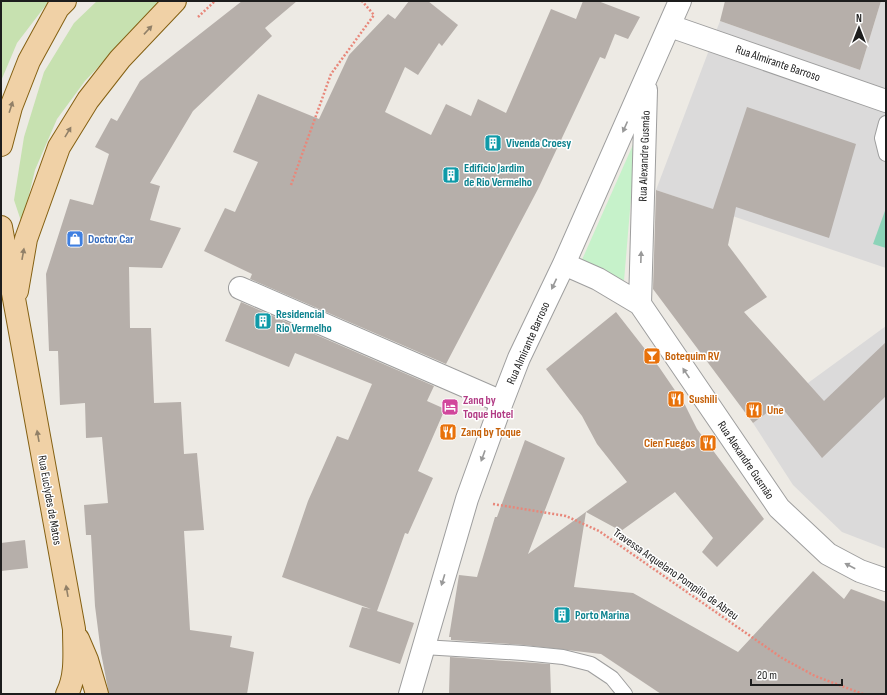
<svg xmlns="http://www.w3.org/2000/svg" width="887" height="695" viewBox="0 0 887 695" font-family="'Sofia Sans Condensed',sans-serif">
<rect width="100%" height="100%" fill="#edeae4"/>
<path fill="#dbdada" d="M881,1H886V268L656,190L720,21L860,70Z
M886,326V549L842,532L793,485L753,423Z"/>
<path fill="#c7e1b0" d="M1,1H49L17,43L1,81Z
M97,1H167L152,10L85,81L57,119L35,170L22,224L14,200L24,137L44,72L74,23Z"/>
<path fill="#c6f2ca" d="M636,138L624,281L581,262Z"/>
<path fill="#8cd3b8" d="M886,208V248L873,244Z"/>
<path fill="#b6afaa" d="M242,1H297L265,28L272,36L193,111L150,183L160,186L150,220L181,228L162,268L129,267L130,328H151L154,403L181,402L184,454L197,453L204,530L184,531L190,630L232,636L230,647L254,652L247,694H109L101,653L95,606L91,535H86L84,505L108,503L102,437L86,438L85,403L60,405L58,351H49L46,274L70,199L93,205L109,154L95,147L111,118L117,121L140,81Z
M409,1H428L458,25L442,46L439,43L418,75L405,67L385,112L431,135L446,104L471,116L478,99L506,113L551,9L576,19L583,1H598L640,17L628,39L615,34L605,59L600,57L538,189L446,364L250,279L252,274L204,251L225,208L235,212L258,162L233,152L258,94L319,119L349,55L388,14L395,19Z
M725,1H881L860,70L720,21Z
M747,107L856,144L829,238L736,207L728,245L767,297L744,312L824,401L886,342V396L822,458L779,404L753,423L653,289L656,190L713,209Z
M241,302L434,386L427,401L445,409L418,471L433,478L408,534L405,533L377,611L414,623L400,664L349,647L362,607L371,609L282,577L308,501L337,436L348,440L372,384L295,353L289,367L225,341Z
M616,312L659,367L685,405L697,429L764,519L717,567L702,552L713,538L675,492L621,531L586,512L574,587L633,593L738,652L813,571L844,599L851,589L886,602V694H661L601,654L524,645L451,640V637H449L459,575L477,577L495,517H497L525,440L565,458L528,554L627,482L597,444L582,416L546,369Z
M25,540L28,568L1,571V543Z
M450,657L550,664L551,694H449Z"/>
<g fill="none" stroke-linecap="round" stroke-linejoin="round">
<g stroke="#9e9e9e" stroke-width="16">
<path id="lane" d="M886,123L882,138L886,154
M423,647L523,653L563,657L591,664L612,678L625,694"/>
</g>
<g stroke="#9e9e9e" stroke-width="24">
<path id="street" d="M670,26L886,101
M646,90L640,304L779,508L828,554L860,571L886,580
M564,264L598,279L640,304
M240,288L502,402
M410,694L467,499L502,402L519,358L564,264L680,1"/>
</g>
<g stroke="#846012" stroke-width="24">
<path id="primary" d="M1,145L11,107L29,61L58,8L65,1
M1,227L74,629C74,651 77,675 67,694
M17,291L26,239L59,147L88,100L120,59L175,1
M78,639L87,660L97,694"/>
</g>
<path stroke="#e8877a" stroke-width="2.5" stroke-dasharray="2 2" stroke-linecap="butt" d="M198,17L215,1
M291,185L331,74L374,15L362,1
M493,504L566,516L599,531L782,658L815,676L863,694"/>
<use href="#lane" stroke="#fff" stroke-width="14"/>
<use href="#street" stroke="#fff" stroke-width="22"/>
<use href="#primary" stroke="#f0d1a6" stroke-width="22"/>
</g>
<defs><path id="oneway-solid" d="M-6-.8H1V-3.2L6.5 0L1 3.2V.8H-6Z"/></defs>
<g fill="#918068">
<use href="#oneway-solid" transform="translate(148 30) rotate(-47)"/>
<use href="#oneway-solid" transform="translate(11 107) rotate(-72)"/>
<use href="#oneway-solid" transform="translate(68 132) rotate(-59)"/>
<use href="#oneway-solid" transform="translate(23 254) rotate(-80)"/>
<use href="#oneway-solid" transform="translate(38 436) rotate(-100)"/>
<use href="#oneway-solid" transform="translate(67 591) rotate(-100)"/>
</g>
<g fill="#999">
<use href="#oneway-solid" transform="translate(625 127) rotate(114)"/>
<use href="#oneway-solid" transform="translate(641 257) rotate(-88)"/>
<use href="#oneway-solid" transform="translate(554 284) rotate(115)"/>
<use href="#oneway-solid" transform="translate(686 373) rotate(-124)"/>
<use href="#oneway-solid" transform="translate(483 456) rotate(110)"/>
<use href="#oneway-solid" transform="translate(850 566) rotate(-152)"/>
<use href="#oneway-solid" transform="translate(443 580) rotate(107)"/>
</g>
<defs>
<g id="building-square" transform="scale(0.9)"><rect x="-9" y="-9" width="18" height="18" rx="4" fill="#0f9aa8" stroke="#fff"/><path d="M-4-6H4V6H1V3H-1V6H-4ZM-2.5-4.3h1.7v1.8h-1.7ZM.8-4.3h1.7v1.8H.8ZM-2.5-1h1.7V.8h-1.7ZM.8-1h1.7V.8H.8Z" fill="#fff"/></g>
<g id="shop-square" transform="scale(0.9)"><rect x="-9" y="-9" width="18" height="18" rx="4" fill="#3f7fe0" stroke="#fff"/><path d="M-5-2.5h2.3a2.7 3.5 0 0 1 5.4 0H5L5.5 6h-11ZM-1.5-2.5h3a1.5 2.3 0 0 0-3 0Z" fill="#fff"/></g>
<g id="bar-square" transform="scale(0.9)"><rect x="-9" y="-9" width="18" height="18" rx="4" fill="#e8710a" stroke="#fff"/><path d="M-6-5H6L.8 .8V4.5H3.5V6h-7V4.5H-.8V.8Z" fill="#fff"/></g>
<g id="restaurant-square" transform="scale(0.9)"><rect x="-9" y="-9" width="18" height="18" rx="4" fill="#e8710a" stroke="#fff"/><path d="M-5-6h1v4h1v-4h1v4h1v-4h1v5L-1.5 .5V6h-2V.5L-5-1ZM5-6V6H3V1.5H1.5Q1.5-4 5-6Z" fill="#fff"/></g>
<g id="hotel-square" transform="scale(0.9)"><rect x="-9" y="-9" width="18" height="18" rx="4" fill="#d1479c" stroke="#fff"/><path d="M-6-4.5h1.5V1H6V5H4.5V3h-9V5H-6ZM-4 0a1.8 1.8 0 1 1 3.6 0ZM.5 0V-2.5h3Q6-2.5 6 0Z" fill="#fff"/></g>
</defs>
<g fill-rule="evenodd">
<use href="#building-square" x="493" y="143"/>
<use href="#building-square" x="451" y="175"/>
<use href="#shop-square" x="75" y="239"/>
<use href="#building-square" x="263" y="321"/>
<use href="#bar-square" x="652" y="356"/>
<use href="#restaurant-square" x="676" y="399"/>
<use href="#hotel-square" x="450" y="407"/>
<use href="#restaurant-square" x="754" y="410"/>
<use href="#restaurant-square" x="448" y="432"/>
<use href="#restaurant-square" x="708" y="443"/>
<use href="#building-square" x="562" y="615"/>
</g>
<g text-anchor="middle" stroke-width="3" stroke-linejoin="round" paint-order="stroke">
<g font-size="12" fill="#1d1d1d" stroke="#fff">
<text transform="translate(778 63) rotate(19)" y="4">Rua Almirante Barroso</text>
<text transform="translate(644 156) rotate(-88)" y="4">Rua Alexandre Gusmão</text>
<text transform="translate(528 343) rotate(-66)" y="4">Rua Almirante Barroso</text>
<text transform="translate(746 460) rotate(56)" y="4">Rua Alexandre Gusmão</text>
<text transform="translate(50 500) rotate(80)" y="4">Rua Euclydes de Matos</text>
<text transform="translate(676 574) rotate(35)" y="4">Travessa Arquelano Pompilio de Abreu</text>
</g>
<g font-size="12" font-weight="bold" fill="#0d838f" stroke="#fff" text-anchor="start">
<text x="506" y="147">Vivenda Croesy</text>
<text x="464" y="172">Edifício Jardim<tspan x="464" dy="14">de Rio Vermelho</tspan></text>
<text x="276" y="318">Residencial<tspan x="276" dy="14">Rio Vermelho</tspan></text>
<text x="575" y="619">Porto Marina</text>
</g>
<g font-size="12" font-weight="bold" fill="#366cbe" stroke="#fff" text-anchor="start">
<text x="88" y="243">Doctor Car</text>
</g>
<g font-size="12" font-weight="bold" fill="#c56008" stroke="#fff" text-anchor="start">
<text x="665" y="360">Botequim RV</text>
<text x="689" y="403">Sushili</text>
<text x="767" y="414">Une</text>
<text x="461" y="436">Zanq by Toque</text>
<text x="695" y="447" text-anchor="end">Cien Fuegos</text>
</g>
<g font-size="12" font-weight="bold" fill="#b23c85" stroke="#fff" text-anchor="start">
<text x="463" y="404">Zanq by<tspan x="463" dy="14">Toque Hotel</tspan></text>
</g>
</g>
<rect width="887" height="695" fill="none" stroke="#1d1d1d" stroke-width="4"/>
<g transform="translate(859 28)" stroke="#ffffff" stroke-width="3" paint-order="stroke">
<path d="M0-3L7 15L0 10L-7 15Z" fill="#1d1d1d"/>
<text y="-6" font-size="11" font-weight="bold" text-anchor="middle" fill="#1d1d1d">N</text>
</g>
<path d="M751 679v6h91v-6" fill="none" stroke="#1d1d1d" stroke-width="2"/>
<text x="757" y="679" font-size="12" fill="#1d1d1d" stroke="#ffffff" stroke-width="3" paint-order="stroke">20 m</text>
</svg>
